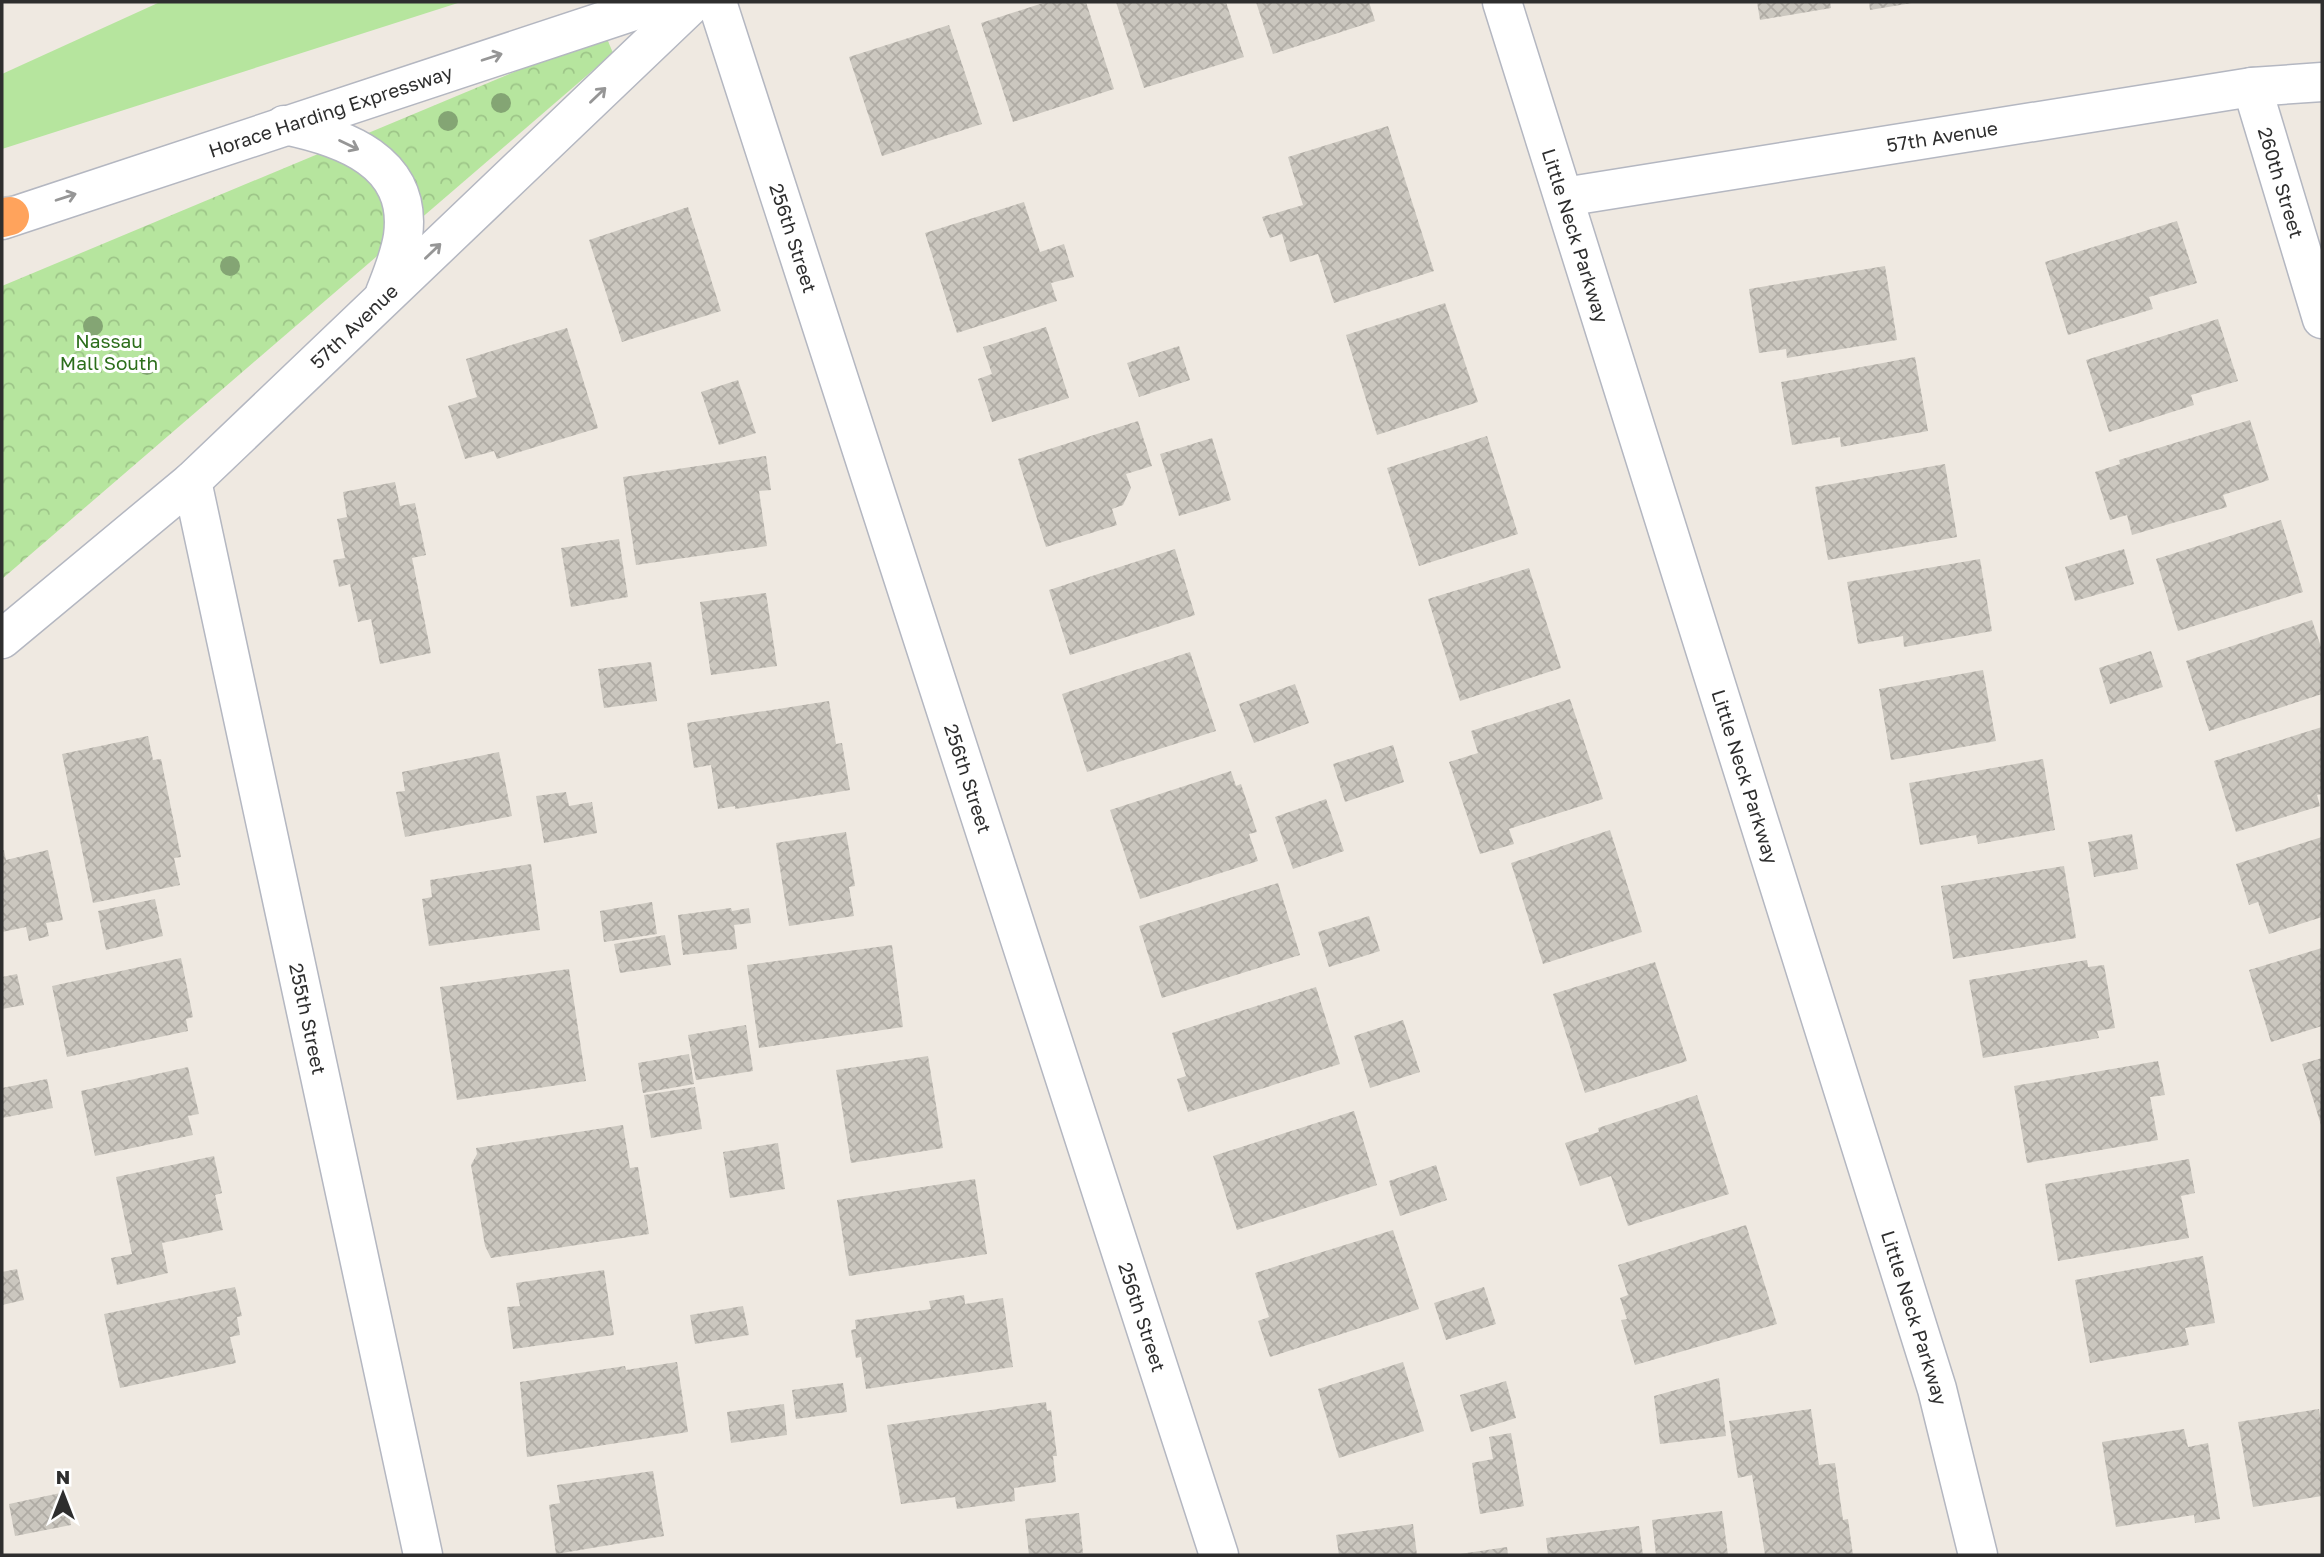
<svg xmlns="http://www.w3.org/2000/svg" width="2324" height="1557" viewBox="0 0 2324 1557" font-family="'Golos Text',sans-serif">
<defs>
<pattern id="park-crowns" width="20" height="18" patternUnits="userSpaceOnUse" patternTransform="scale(1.75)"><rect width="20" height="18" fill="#b6e59e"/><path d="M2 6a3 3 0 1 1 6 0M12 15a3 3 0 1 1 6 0" fill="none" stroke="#9dc588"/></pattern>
<pattern id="building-cross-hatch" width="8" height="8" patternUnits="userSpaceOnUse" patternTransform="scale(1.75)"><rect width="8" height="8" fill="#cbc7bf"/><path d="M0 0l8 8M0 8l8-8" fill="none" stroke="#afaba4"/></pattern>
</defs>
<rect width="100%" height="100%" fill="#efe9e1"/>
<path fill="#b6e59e" d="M160,2H461L2,149V74Z"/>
<path fill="url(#park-crowns)" d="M605,34L613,53L2,579V286Z"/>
<path fill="url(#building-cross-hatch)" d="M1046,2H1086L1114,89L1013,122L981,23Z
M1116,2H1226L1244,57L1144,88Z
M1256,2H1369L1375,21L1273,54Z
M1757,2H1830L1831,8L1760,20Z
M1869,2H1912V3L1870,10Z
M949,25L982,124L882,156L849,57Z
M1388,126L1434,271L1334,303L1318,254L1290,262L1282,234L1270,238L1262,217L1303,205L1288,157Z
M1024,202L1040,252L1064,244L1074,277L1051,283L1057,301L957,333L925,233Z
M688,207L721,311L622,342L589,240Z
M2177,221L2197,283L2149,297L2153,309L2068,335L2045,262Z
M1885,266L1897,340L1787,358L1786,349L1759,353L1749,289Z
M1445,303L1478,402L1377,435L1346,335Z
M2218,319L2238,381L2191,395L2194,405L2109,432L2086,360Z
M1046,327L1069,398L992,422L978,379L992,374L983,347Z
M567,328L598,428L497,459L494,451L465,459L448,406L477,397L466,359Z
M1179,346L1190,380L1139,397L1127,363Z
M1915,357L1928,431L1841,447L1840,437L1792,445L1781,382Z
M738,380L756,433L719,445L701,392Z
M2250,420L2269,480L2223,495L2227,507L2132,535L2127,515L2110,520L2095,472L2120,464L2119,460Z
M1138,421L1152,466L1126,474L1131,488L1123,505L1112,509L1117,525L1046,547L1018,459Z
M1487,436L1518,534L1419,566L1387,468Z
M1212,438L1231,500L1179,516L1160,454Z
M766,456L771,490L759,491L767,546L636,565L623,477Z
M1945,464L1957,537L1828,560L1815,487Z
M395,482L400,506L415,503L426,555L412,558L431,653L380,664L371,619L358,622L350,584L339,587L333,560L345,558L337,519L347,517L343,492Z
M2281,520L2303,592L2178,631L2156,559Z
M619,539L628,597L571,607L561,548Z
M1175,549L1195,615L1070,655L1049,590Z
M2124,549L2134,584L2075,601L2065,567Z
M1980,559L1992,631L1904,647L1903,636L1858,644L1847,582Z
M1529,568L1561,668L1460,701L1428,599Z
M766,593L777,666L711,675L700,602Z
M2312,620L2322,650V694L2209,731L2186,661Z
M2151,651L2163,687L2110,704L2099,668Z
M1190,652L1216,731L1087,772L1062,694Z
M651,662L657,701L604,708L598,669Z
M1983,670L1996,741L1891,760L1879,689Z
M1295,684L1309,723L1254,743L1239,704Z
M1570,699L1603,799L1509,829L1514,844L1480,854L1449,762L1478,753L1471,731Z
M829,701L836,744L842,743L850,790L735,809V806L718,809L711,765L694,768L687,723Z
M2322,727V794L2317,795L2320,806L2236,832L2214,761Z
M148,736L153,760L161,759L181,857L174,858L180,885L93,903L62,754Z
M1393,745L1404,782L1345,802L1333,764Z
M499,752L512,816L405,837L396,792L405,791L402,772Z
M2043,759L2055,830L1978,844L1976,835L1920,845L1909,783Z
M1231,771L1236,786L1241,784L1257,832L1249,834L1258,861L1140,899L1110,810Z
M566,792L569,806L592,802L597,833L544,843L536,796Z
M1326,799L1344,851L1293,869L1275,817Z
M1610,830L1642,932L1543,964L1511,863Z
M846,832L855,886L849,887L854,916L789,926L776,843Z
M2132,834L2138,869L2094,877L2088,842Z
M2322,837V917L2269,934L2258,902L2249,905L2236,864Z
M4,850L6,860L48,850L63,920L46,923L49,936L29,941L26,927L2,932V851Z
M531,864L540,930L429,946L422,899L432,897L430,880Z
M2064,866L2076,938L1953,959L1941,886Z
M1278,883L1300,955L1162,998L1139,926Z
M155,899L163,936L106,950L98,911Z
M652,902L657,934L604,942L600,911Z
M731,908L732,911L749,908L751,923L734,925L737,949L683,955L678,915Z
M1369,916L1380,951L1329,967L1318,932Z
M665,935L671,965L620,973L614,944Z
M892,945L903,1027L759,1048L747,965Z
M2322,948V1026L2271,1042L2249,970Z
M181,958L193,1017L186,1019L188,1031L67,1057L52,986Z
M2087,960L2088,967L2104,965L2115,1028L2097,1031L2099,1038L1983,1058L1969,980Z
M1655,962L1687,1061L1585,1093L1553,994Z
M569,969L586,1081L457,1100L440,987Z
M17,974L24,1005L2,1009V977Z
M1316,987L1340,1064L1188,1112L1177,1079L1186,1076L1172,1033Z
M1403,1020L1420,1072L1370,1088L1354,1036Z
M746,1025L753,1071L696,1080L688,1035Z
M689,1054L694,1084L643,1093L638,1063Z
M928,1056L943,1148L851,1163L836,1070Z
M2322,1058V1128L2302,1064Z
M2158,1061L2165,1095L2150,1097L2158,1140L2027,1163L2014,1086Z
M188,1067L199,1114L188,1116L193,1135L95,1156L81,1091Z
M47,1079L53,1108L2,1118V1088Z
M695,1087L702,1129L651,1138L644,1095Z
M1697,1095L1729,1194L1628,1226L1611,1176L1580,1186L1565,1143L1599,1132L1598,1128Z
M1354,1111L1377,1185L1237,1230L1213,1156Z
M623,1125L630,1168L638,1167L649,1234L491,1258L485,1246L471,1165L477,1154L476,1148Z
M778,1143L785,1189L730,1198L723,1152Z
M214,1156L222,1193L215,1195L223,1230L162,1243L168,1273L117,1285L111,1258L132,1254L116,1177Z
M2189,1159L2195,1193L2181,1196L2189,1238L2058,1261L2045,1184Z
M1436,1165L1447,1200L1400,1216L1389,1181Z
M975,1179L987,1254L849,1276L837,1200Z
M1746,1225L1777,1324L1635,1365L1621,1320L1627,1319L1620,1298L1628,1295L1618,1265Z
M1393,1230L1419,1309L1270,1357L1258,1321L1269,1317L1255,1273Z
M2203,1256L2215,1323L2185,1328L2189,1345L2090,1363L2075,1280Z
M17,1269L24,1300L2,1305V1272Z
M604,1270L614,1335L513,1349L507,1307L520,1306L516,1283Z
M235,1287L242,1316L237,1317L240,1335L230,1337L236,1363L120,1388L104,1314Z
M1484,1287L1496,1324L1446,1340L1434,1303Z
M964,1295L965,1304L1003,1298L1013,1367L866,1389L861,1357L856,1358L851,1330L856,1329L855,1320L931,1309L929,1301Z
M743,1306L749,1335L695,1344L690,1315Z
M677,1362L688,1432L527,1457L520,1382L625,1366L626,1370Z
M1403,1362L1424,1431L1339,1458L1318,1389Z
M1719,1378L1726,1436L1660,1444L1654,1396Z
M1506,1381L1516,1418L1471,1432L1460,1395Z
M843,1383L847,1412L796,1419L792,1390Z
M1046,1402L1047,1411L1051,1410L1057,1456H1053L1056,1482L1014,1488L1015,1501L957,1509L955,1497L901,1504L887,1425Z
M784,1404L787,1435L731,1443L727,1412Z
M1811,1409L1819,1465L1835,1463L1843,1520L1848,1519L1853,1555H1765L1752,1475L1738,1478L1729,1421Z
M2319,1409L2322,1429V1496L2253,1507L2238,1422Z
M2184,1429L2188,1447L2208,1443L2220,1519L2195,1523L2194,1515L2116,1527L2102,1442Z
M1511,1433L1524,1506L1480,1514L1472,1463L1493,1459L1489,1437Z
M653,1471L664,1536L556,1554L549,1505L560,1503L557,1485Z
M65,1492L71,1525L15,1536L9,1504Z
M1722,1511L1728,1555H1656L1652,1520Z
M1079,1513L1083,1553L1029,1555L1025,1519Z
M1413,1524L1417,1555H1339L1336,1535Z
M1639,1526L1643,1555H1548L1546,1538Z
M1507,1547L1508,1555H1460V1554Z"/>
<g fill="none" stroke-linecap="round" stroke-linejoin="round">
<g stroke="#b4b7c1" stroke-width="41">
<g id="street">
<path id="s1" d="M717,2L1219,1555"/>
<path id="s2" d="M2252,87L2322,319"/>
<path d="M284,125C343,137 413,161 403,236C400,256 392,275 385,293"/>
<path id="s3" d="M1564,197L2252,87L2322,82"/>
<path id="s4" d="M192,481L423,1555"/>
<path id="s5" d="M2,639L192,481L694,2"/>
</g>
</g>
<g stroke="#b4b7c1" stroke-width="41">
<g id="secondary">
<path id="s6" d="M1502,2L1937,1389L1978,1555"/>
<path id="s7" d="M2,220L661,2"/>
</g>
</g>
<g stroke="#c9c9c9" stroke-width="41">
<path id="highway" d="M2,218L10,216"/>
</g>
<use href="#street" stroke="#fff" stroke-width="38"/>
<use href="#secondary" stroke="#fff" stroke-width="38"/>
<use href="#highway" stroke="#ffa35c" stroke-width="38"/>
</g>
<g fill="#84a574">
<circle cx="501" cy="103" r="10"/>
<circle cx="448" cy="121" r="10"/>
<circle cx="230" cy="266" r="10"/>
<circle cx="93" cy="326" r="10"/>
<circle cx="147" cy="365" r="10"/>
</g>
<defs><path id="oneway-shaft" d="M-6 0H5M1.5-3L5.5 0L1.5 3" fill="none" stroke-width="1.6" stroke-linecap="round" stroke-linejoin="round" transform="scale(1.75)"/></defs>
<g stroke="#969696">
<use href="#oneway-shaft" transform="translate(492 57) rotate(-18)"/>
<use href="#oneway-shaft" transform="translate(598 95) rotate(-44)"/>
<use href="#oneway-shaft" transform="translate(349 145) rotate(26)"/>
<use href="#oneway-shaft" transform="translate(66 197) rotate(-18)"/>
<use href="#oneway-shaft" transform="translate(433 251) rotate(-44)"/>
</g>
<g text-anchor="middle" stroke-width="6" stroke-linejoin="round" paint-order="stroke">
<g font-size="19" fill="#2e2e2e" stroke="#fff">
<text dy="7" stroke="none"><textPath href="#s7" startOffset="346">Horace Harding Expressway</textPath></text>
<text dy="7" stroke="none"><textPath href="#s3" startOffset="383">57th Avenue</textPath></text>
<text dy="7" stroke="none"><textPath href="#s2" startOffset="100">260th Street</textPath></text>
<text dy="7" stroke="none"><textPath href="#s6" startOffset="245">Little Neck Parkway</textPath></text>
<text dy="7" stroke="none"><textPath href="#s1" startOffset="248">256th Street</textPath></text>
<text dy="7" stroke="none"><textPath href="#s5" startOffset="471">57th Avenue</textPath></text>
<text dy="7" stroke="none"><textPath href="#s6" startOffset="812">Little Neck Parkway</textPath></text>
<text dy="7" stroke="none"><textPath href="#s1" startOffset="816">256th Street</textPath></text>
<text dy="7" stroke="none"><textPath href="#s4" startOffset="550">255th Street</textPath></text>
<text dy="7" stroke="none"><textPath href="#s1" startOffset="1382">256th Street</textPath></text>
<text dy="7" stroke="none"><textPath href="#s6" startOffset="1379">Little Neck Parkway</textPath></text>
</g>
<g font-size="19" fill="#2c6e1b" stroke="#fff">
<text x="109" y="348">Nassau<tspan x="109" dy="22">Mall South</tspan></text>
</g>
</g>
<rect width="2324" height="1557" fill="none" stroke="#2e2e2e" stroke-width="7"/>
<g transform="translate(63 1494)" stroke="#ffffff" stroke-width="5" paint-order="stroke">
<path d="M0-5L12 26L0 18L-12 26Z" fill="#2e2e2e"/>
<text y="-10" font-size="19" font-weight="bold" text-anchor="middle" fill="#2e2e2e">N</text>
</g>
</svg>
